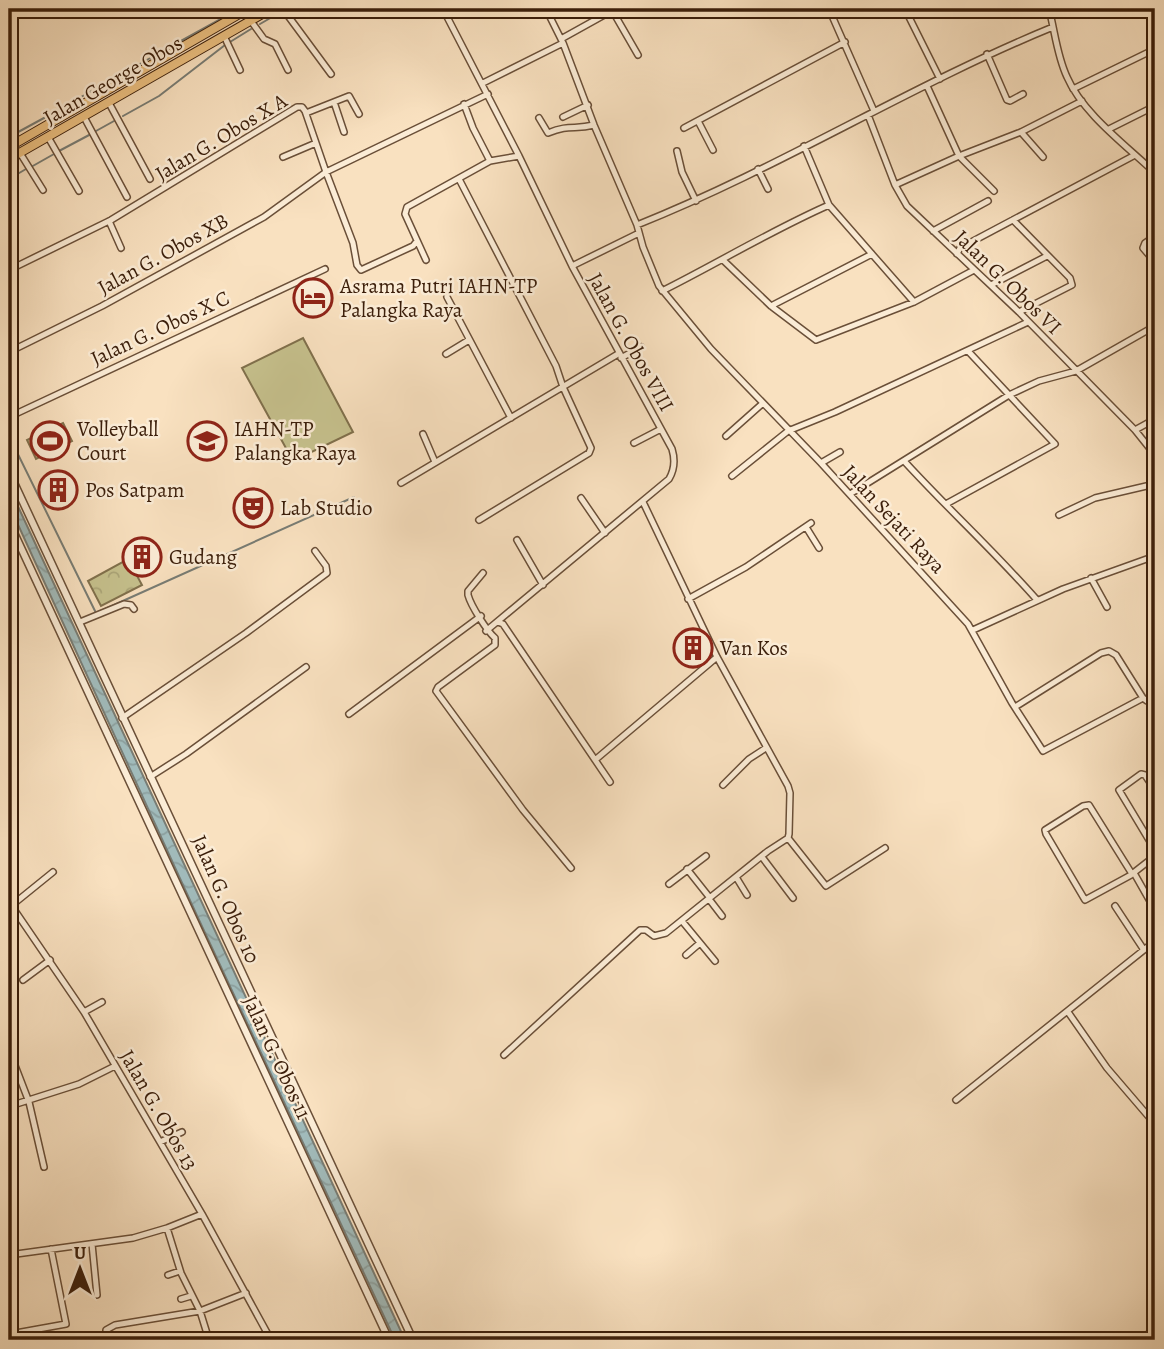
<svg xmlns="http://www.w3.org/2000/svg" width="1164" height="1349" viewBox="0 0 1164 1349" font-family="Alegreya,serif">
<defs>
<pattern id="forest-crowns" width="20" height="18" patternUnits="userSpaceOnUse" patternTransform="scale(1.75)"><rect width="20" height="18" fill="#c6c18d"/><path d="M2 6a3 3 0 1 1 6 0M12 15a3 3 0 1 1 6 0" fill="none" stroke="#aba578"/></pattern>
<pattern id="water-waves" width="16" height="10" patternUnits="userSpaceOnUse" patternTransform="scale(1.75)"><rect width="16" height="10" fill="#a1bbbb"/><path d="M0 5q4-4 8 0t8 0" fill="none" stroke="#8ca09f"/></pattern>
</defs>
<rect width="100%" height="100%" fill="#f9e1c0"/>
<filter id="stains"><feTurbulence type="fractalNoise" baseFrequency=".00286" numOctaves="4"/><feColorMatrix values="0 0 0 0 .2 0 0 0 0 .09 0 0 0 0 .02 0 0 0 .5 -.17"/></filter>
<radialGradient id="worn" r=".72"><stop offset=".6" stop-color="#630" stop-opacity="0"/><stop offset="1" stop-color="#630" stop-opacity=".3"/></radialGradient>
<path fill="#c6c18d" stroke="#80704c" stroke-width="2" d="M303,338L353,432L293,461L242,368Z
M63,423L72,441L36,459L27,440Z"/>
<path fill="url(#forest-crowns)" stroke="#80704c" stroke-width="2" d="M128,559L142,585L101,606L88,581Z"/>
<path fill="url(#water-waves)" stroke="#787c74" stroke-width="2" d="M9,487L405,1340H395L199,920L9,505Z"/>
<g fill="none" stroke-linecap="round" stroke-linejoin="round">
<path stroke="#787c74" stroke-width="2" d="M260,24L286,9
M230,42L251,29
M170,47L239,9
M72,102L161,52
M123,116L159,96L225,45
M96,131L114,121
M9,137L66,106
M59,151L91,134
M31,167L54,154
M9,179L26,169
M9,436L96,613L354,497"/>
<g stroke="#6a4f38" stroke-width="8">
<path id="minor" d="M283,9L331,74
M443,9L519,156L572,266L672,449C675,459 675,469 669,479L486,631
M546,9L563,43L594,125L637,225L643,247L659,286L711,349L821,463L968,624L1012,703L1043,751L1143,698
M829,9L874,111
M905,9L940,79
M1049,9C1055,32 1057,56 1067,77C1083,114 1127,146 1155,173
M612,10L638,55
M448,16L461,9
M251,21L264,39L275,44L288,70
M224,36L240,70
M561,39L615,9
M987,54L1007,100L1010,101L1023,94
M483,83L563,43
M927,86L959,156L994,191
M1073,89L1155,49
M334,102L344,132
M109,103L150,179
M464,104L473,128L490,161
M306,113L349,96L359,114
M868,115L895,185L907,206L1019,312L1135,430L1155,455
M84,117L127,197
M563,117L588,105
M539,118L548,133C570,124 574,130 594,125
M698,121L713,150
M684,128L845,42
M1109,129L1155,106
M1021,132L1043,157
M48,137L79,191
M804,146L829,205L914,302
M677,151L682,172L696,201
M20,153L43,190
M283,157L316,143
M758,169L768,189
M459,179L556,366L563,387L591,448L589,453L479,520
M895,185L959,156L1021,132L1082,101
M1013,220L1070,278L1072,285L1019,312
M109,221L121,248
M637,225C780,168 911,85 1053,27
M933,231L988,201
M1155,236L1145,243L1143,248L1155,262
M957,254L960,248L1135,155
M426,260L405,214L407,207L490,161L519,156
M723,260L771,306L816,340L914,302L974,270
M572,266L639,233
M9,270L111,220L297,107H302L305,111L326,172L488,94
M991,285L1047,256
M662,291C718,263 772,230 829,205
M447,297L511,418
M771,306L872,254
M9,352L102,306L264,217L326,172L353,243L357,265L361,270L413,246L417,241
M446,354L469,340
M621,358L641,347
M9,417L325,269
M1135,430L1155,419
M423,434L435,462
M726,436L762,404
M634,443L661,429
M905,462C948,509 995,552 1037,600
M821,463L840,452
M732,476L788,431L835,412L1028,322
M401,483L618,354
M850,494L1009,395L1039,381L1076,371L1155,326
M581,498L605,533
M946,504L1055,444L968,351
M1059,515L1095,498L1155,484
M806,527L819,548
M517,540L543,585
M483,573L468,591V595C471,606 487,631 495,638V645L438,687L436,691L523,810L571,868
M1091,578L1107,607
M688,599L746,567L811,523
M80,622L124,604L131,605L134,609
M498,622L503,624L610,782
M973,630L1063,589L1155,556
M1015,707L1101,653L1109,651L1116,655L1143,698L1147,701L1155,698
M349,714L481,616
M122,718L246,633L327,573L326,566L315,551
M595,760L717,657
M150,777L186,754L306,667
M723,785L749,759L766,748
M1155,790L1145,775L1141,774L1119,790L1155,850
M788,838L826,886L885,848
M762,857L793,898
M687,869L710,898
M1134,873L1155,910
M1132,874L1089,805L1083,806L1045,830L1046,834L1085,900L1131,875L1132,874L1155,856
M736,877L747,895
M669,884L706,856
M709,899L722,916
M9,902L84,1012L202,1214L271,1340
M11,906L53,872
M1115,906L1144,950
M682,921L715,961
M686,955L700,943
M23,980L50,960
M84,1012L102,1002
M1068,1012L1107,1068L1155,1124
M9,1050L29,1102L44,1167
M504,1055L640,930H646L654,936L666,933L768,851L788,838L789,834L790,793L788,786L717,657L643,502
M956,1100L1155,941
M10,1106L79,1084L115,1066
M160,1142L182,1132
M167,1228L181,1273L200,1311L246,1293
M92,1244L97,1295
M9,1255L133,1238L167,1228L202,1214
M168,1275L180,1271
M181,1299L191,1296
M16,1333L66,1324L51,1249
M107,1340L106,1330L115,1325L200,1311L209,1340
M1142,1340L1155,1327"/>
</g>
<g stroke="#6a4f38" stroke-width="9">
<path id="tertiary" d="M9,472L413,1340
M9,522L389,1340"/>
</g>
<g stroke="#3b1e0a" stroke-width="10">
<path id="primary" d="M9,147L248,9
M9,159L271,9"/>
</g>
<use href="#minor" stroke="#fbecd6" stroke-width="5"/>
<use href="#tertiary" stroke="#fbecd6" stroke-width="6"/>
<use href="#primary" stroke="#ecc080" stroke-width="8"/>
</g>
<defs>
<g id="hotel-ring" transform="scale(2.0125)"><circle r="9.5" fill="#fbecd6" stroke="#8f2418" stroke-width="1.5"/><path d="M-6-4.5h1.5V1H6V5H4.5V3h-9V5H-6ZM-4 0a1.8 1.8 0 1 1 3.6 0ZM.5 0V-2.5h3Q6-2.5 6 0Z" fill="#8f2418"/></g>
<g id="stadium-ring" transform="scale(2.0125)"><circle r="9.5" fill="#fbecd6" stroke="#8f2418" stroke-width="1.5"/><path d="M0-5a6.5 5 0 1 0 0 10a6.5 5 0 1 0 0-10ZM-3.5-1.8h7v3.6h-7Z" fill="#8f2418"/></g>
<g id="university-ring" transform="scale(2.0125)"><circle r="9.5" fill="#fbecd6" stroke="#8f2418" stroke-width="1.5"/><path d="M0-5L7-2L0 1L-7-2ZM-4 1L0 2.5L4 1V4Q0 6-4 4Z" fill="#8f2418"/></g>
<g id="building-ring" transform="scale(2.0125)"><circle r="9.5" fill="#fbecd6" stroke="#8f2418" stroke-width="1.5"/><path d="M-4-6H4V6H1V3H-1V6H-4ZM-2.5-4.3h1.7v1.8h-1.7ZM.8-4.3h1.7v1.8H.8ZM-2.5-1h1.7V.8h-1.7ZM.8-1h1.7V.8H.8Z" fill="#8f2418"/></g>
<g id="theatre-ring" transform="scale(2.0125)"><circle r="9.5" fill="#fbecd6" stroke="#8f2418" stroke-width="1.5"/><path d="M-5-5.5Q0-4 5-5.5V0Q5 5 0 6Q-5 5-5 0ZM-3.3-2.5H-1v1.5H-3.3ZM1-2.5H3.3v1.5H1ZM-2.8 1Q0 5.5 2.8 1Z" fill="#8f2418"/></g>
</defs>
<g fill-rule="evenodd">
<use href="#hotel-ring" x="313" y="298"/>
<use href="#stadium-ring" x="50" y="441"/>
<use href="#university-ring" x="207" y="441"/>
<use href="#building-ring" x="58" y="490"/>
<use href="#theatre-ring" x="253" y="508"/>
<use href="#building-ring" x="142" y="557"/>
<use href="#building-ring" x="693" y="648"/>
</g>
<g text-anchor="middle" stroke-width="5" stroke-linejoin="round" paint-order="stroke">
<g font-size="21" fill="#3b1e0a" stroke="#fbecd6">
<text transform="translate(113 80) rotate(-30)" y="7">Jalan George Obos</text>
<text transform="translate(221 137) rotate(-31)" y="7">Jalan G. Obos X A</text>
<text transform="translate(163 254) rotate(-29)" y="7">Jalan G. Obos XB</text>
<text transform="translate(1008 282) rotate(44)" y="7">Jalan G. Obos VI</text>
<text transform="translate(160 328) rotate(-25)" y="7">Jalan G. Obos X C</text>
<text transform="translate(631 342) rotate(61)" y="7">Jalan G. Obos VIII</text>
<text transform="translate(894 519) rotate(47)" y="7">Jalan Sejati Raya</text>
<text transform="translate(226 899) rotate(66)" y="7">Jalan G. Obos 10</text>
<text transform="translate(277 1057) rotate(65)" y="7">Jalan G. Obos 11</text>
<text transform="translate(159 1110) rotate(60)" y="7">Jalan G. Obos 13</text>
</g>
<g font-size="21" fill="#3b1e0a" stroke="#fbecd6" text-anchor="start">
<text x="340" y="293">Asrama Putri IAHN-TP<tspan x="340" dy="24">Palangka Raya</tspan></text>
<text x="77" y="436">Volleyball<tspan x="77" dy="24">Court</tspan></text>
<text x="234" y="436">IAHN-TP<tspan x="234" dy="24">Palangka Raya</tspan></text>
<text x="85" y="497">Pos Satpam</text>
<text x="280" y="515">Lab Studio</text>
<text x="169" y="564">Gudang</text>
<text x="720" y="655">Van Kos</text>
</g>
</g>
<rect width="1164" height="1349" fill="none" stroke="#f9e1c0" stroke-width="35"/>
<rect x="10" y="10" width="1143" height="1328" fill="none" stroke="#3b1e0a" stroke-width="3.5"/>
<rect x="18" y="18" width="1129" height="1314" fill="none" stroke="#3b1e0a" stroke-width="2"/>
<g transform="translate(80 1269)" stroke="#fbecd6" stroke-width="5" paint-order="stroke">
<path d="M0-5L12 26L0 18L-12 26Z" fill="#3b1e0a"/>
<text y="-10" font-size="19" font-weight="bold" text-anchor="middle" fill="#3b1e0a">U</text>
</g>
<rect width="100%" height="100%" filter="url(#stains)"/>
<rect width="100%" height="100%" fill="url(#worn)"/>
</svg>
